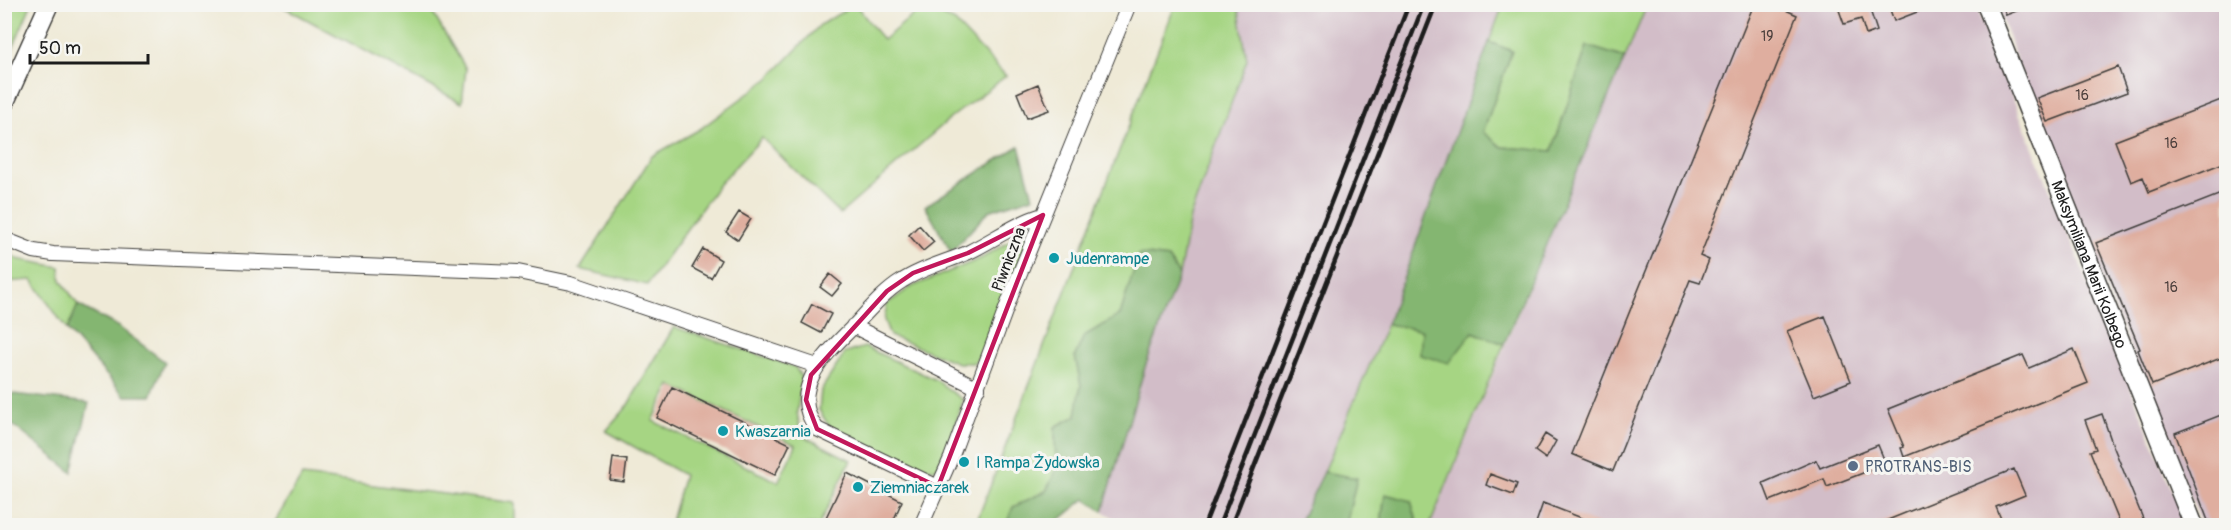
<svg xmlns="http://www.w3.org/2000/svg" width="2231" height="530" viewBox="0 0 2231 530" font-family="Pangolin,sans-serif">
<rect width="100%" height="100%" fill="#f6f6f2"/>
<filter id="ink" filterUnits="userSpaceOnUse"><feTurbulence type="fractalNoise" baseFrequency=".0167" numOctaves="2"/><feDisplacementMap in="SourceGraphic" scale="12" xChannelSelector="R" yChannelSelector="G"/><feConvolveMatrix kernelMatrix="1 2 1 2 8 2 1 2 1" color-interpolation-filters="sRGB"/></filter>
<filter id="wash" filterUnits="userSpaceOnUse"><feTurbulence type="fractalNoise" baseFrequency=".008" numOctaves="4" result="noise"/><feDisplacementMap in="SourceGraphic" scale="24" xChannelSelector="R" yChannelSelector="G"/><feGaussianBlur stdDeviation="1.35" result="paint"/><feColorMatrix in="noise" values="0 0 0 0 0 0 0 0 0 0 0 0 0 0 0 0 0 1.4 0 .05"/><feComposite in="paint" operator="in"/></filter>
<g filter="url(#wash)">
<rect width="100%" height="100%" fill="#efead7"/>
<path fill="#d2bdc8" d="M1647,4L1975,5L2186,525L1430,526Z
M1238,5H1503L1387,324L1324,472L1298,525H1125L1103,511L1145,367L1179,275L1190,217L1247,60Z
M1997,5H2226V525H2202L2039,123Z"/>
<path fill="#a6d583" stroke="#617850" stroke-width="1.5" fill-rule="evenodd" d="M5,4L31,5L5,66V31L10,23L5,22Z
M855,4L883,40L924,6L955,22L1006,76L952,117L840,214L762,138L719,184L647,285L580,269L652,156L700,129L769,78L820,25Z
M280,5H428L466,69L462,103Z
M1175,5H1238L1247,60L1190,217L1179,275L1168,258L1139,254L1120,315L1084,336L1075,356L1081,385L1076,416L1055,427L1056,470L1046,491L1013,507L1006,525L975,526Z
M1503,5H1647L1625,58L1587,46L1552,151L1502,147L1483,132L1512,51L1489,42Z
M1026,231V241L988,345L974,363H958L890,336L884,320L887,304L911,287L982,258Z
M5,250L17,259L60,267L61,280L78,305L67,330L32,280L5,282Z
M1387,324L1423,330L1473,332L1504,344L1430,525H1418L1411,501L1385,494L1381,525H1346L1357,478L1324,472Z
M674,327L795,367L802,378L797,412L801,435L851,460L819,525H670L684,475L606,431L626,408ZM670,385L796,445L778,482L653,421Z
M865,347L936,380L963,400L944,461L936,469H914L830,428L819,410L821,390L845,353Z
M302,476L515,503V525H273Z"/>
<path fill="#84b671" stroke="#506946" stroke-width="1.5" d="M1489,42L1512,51L1483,132L1502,147L1552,151L1587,46L1625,58L1504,344L1473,332L1449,363L1420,355L1422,330L1387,324Z
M1019,146L1033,197L989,211L951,252L925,206Z
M1139,254L1168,258L1179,275L1145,367L1103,511L1085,499L1053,525H1006L1013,507L1046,491L1056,470L1055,427L1076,416L1081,385L1075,356L1084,336L1120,315Z
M78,305L117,326L165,362L151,396H125L67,330Z
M5,393L89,403L72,472L5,419Z
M1324,472L1357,478L1346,525H1298Z
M1385,494L1411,501L1418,525H1381Z"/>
<g id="blocks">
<path fill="#dfae9f" d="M1754,4H1772L1797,15L1700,256L1709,260L1700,283L1690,280L1613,471L1572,454Z
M1842,4H1868L1877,31L1866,35L1861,19L1844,24L1839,10Z
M1888,4H1929L1930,7L1894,21Z
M2002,4H2032V5L2006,15Z
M2118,67L2127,92L2047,122L2037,98Z
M1038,84L1049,110L1027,118L1017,93Z
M2226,98V162L2149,192L2143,177L2131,182L2115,141Z
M2226,192V356L2152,385L2138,350L2140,349L2096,243Z
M739,212L751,219L738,240L726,232Z
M919,225L934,242L923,251L909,235Z
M703,249L721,260L711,278L692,268Z
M830,274L842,284L832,296L820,287Z
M812,304L831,314L821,333L802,323Z
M1825,316L1851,381L1814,396L1787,331Z
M2074,349L2088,383L1904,457L1901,448L1904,447L1888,409L2023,355L2029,368Z
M672,387L790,444L775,475L657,418Z
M2226,413V526H2210L2175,433Z
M2102,414L2112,443L2146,526H2121L2090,451L2096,449L2085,420Z
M1545,434L1556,441L1546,459L1535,451Z
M1878,445L1886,464L1827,487L1824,479L1770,501L1763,483L1816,460L1820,468Z
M613,458L627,460L624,482L610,480Z
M2014,469L2025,495L1996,507L2004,526H1873Z
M847,473L902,501L891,526H822Z
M1490,474L1517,484L1513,495L1486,485Z
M1543,503L1600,525V526H1541L1536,523Z"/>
</g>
</g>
<g filter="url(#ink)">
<use href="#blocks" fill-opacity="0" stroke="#3c3b38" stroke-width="1.5"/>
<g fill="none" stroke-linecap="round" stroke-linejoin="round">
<g stroke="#3c3b38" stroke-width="16">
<path id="minor" d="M4,239L34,251L53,254L518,272L571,283L817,366
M853,326L978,388
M938,487L817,429C786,389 828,352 855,325C870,309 884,292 902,281C923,267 947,262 969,252C994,240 1016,223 1043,215
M921,526L951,458L1013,290L1129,4"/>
</g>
<g stroke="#3c3b38" stroke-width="21">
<g id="tertiary">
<path id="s1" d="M1986,4L2194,526"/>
<path d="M4,104L49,4"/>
</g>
</g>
<use href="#minor" stroke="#fff" stroke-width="14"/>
<use href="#tertiary" stroke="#fff" stroke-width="18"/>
<path stroke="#1c1c1c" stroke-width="4.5" d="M1204,526L1409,4
M1219,526L1424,4
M1231,526L1436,4"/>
</g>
</g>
<path fill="none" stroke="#c2185b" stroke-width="4.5" stroke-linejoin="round" d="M1043,215L938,487L817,429L806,400L811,375L887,291L913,273L968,253Z"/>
<g fill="#0f9aa8" stroke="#f6f6f2" stroke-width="2">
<circle cx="1054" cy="258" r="6"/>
<circle cx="723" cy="431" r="6"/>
<circle cx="964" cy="462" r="6"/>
<circle cx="858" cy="487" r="6"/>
</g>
<circle fill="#5c6f8a" stroke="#f6f6f2" stroke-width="2" cx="1853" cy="466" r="6"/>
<g text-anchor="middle" stroke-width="6" stroke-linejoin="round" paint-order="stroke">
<g font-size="14" fill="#4d403d">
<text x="1767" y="41">19</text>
<text x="2082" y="100">16</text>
<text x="2171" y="148">16</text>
<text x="2171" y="292">16</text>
</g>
<g font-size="16" fill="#0d838f" stroke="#f6f6f2" text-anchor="start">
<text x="1066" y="264">Judenrampe</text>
<text x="735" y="437">Kwaszarnia</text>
<text x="976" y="468">I Rampa Żydowska</text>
<text x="870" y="493">Ziemniaczarek</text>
</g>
<g font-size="16" fill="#1c1c1c" stroke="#f6f6f2">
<text transform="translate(1008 259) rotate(-69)" y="6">Piwniczna</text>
<text dy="6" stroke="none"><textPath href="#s1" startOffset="280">Maksymiliana Marii Kolbego</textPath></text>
</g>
<g font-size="16" fill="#4e5e75" stroke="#f6f6f2" text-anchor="start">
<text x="1865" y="472">PROTRANS-BIS</text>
</g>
</g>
<rect width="2231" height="530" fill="none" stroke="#f6f6f2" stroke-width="24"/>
<path d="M30 54v9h118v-9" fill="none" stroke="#1c1c1c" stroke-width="3"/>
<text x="39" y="54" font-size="18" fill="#1c1c1c" stroke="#f6f6f2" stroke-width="4.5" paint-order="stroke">50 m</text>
</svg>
